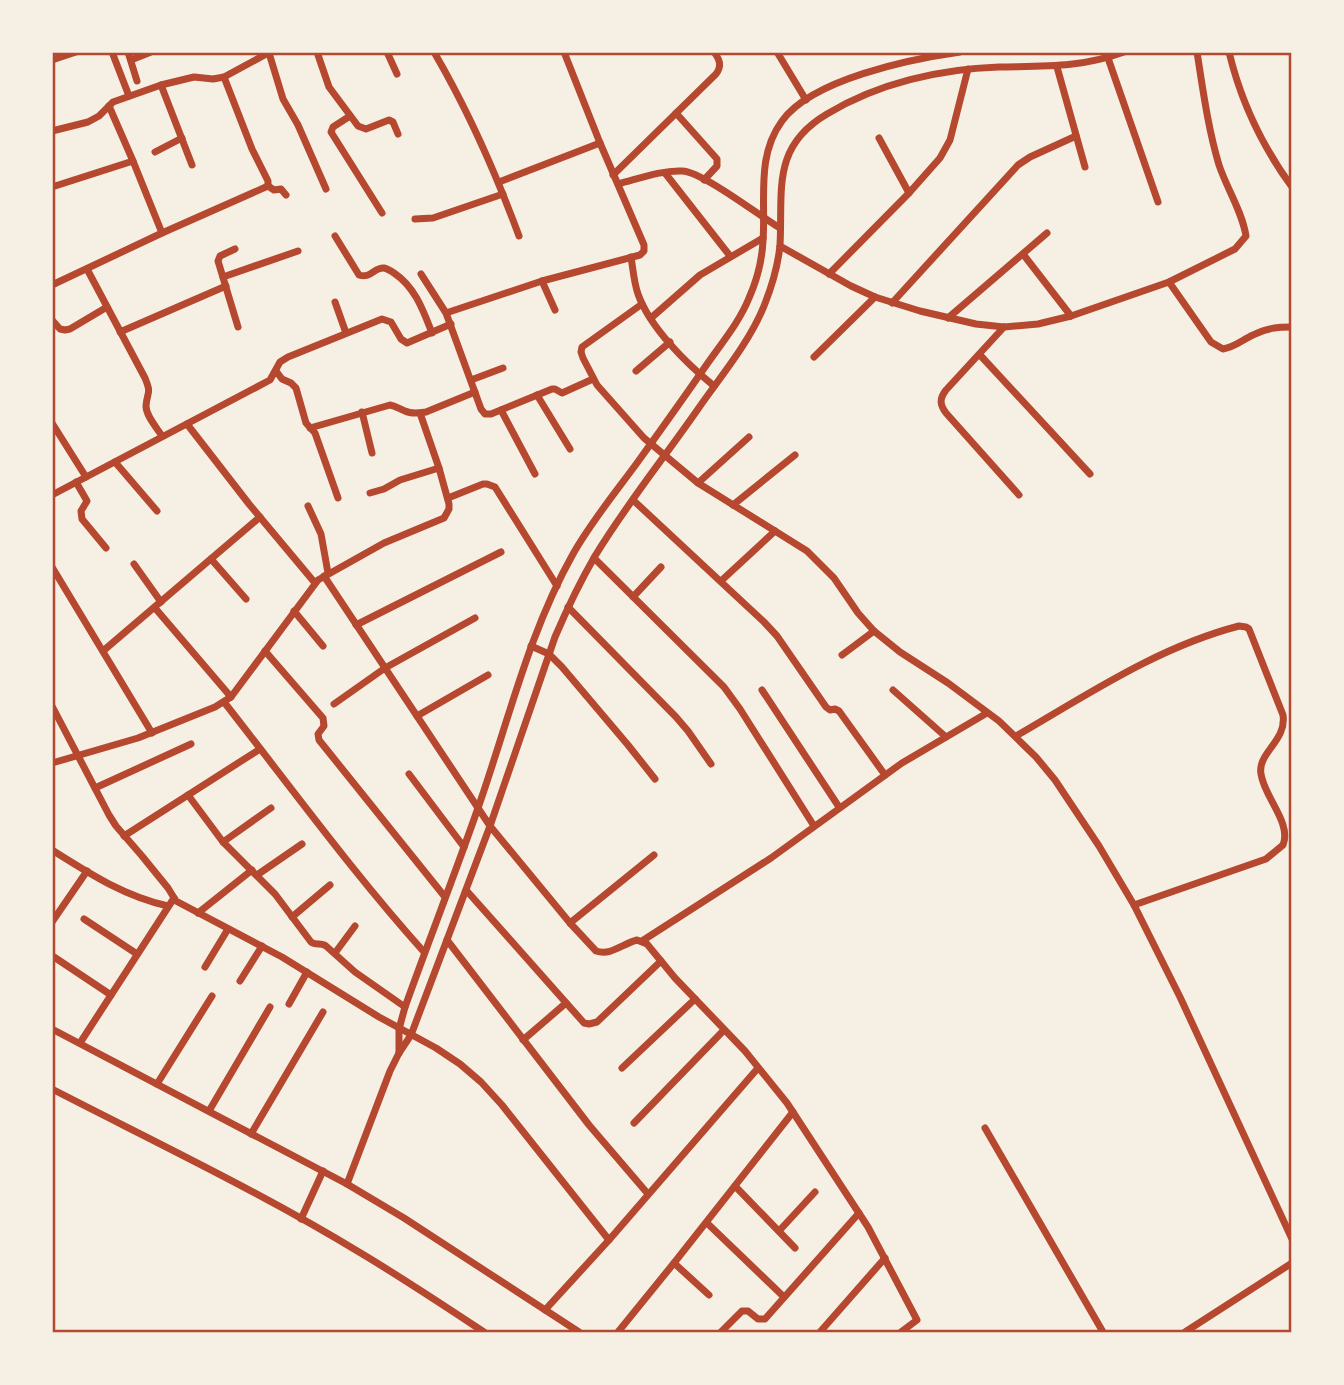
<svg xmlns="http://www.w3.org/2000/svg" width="1344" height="1385" font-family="Manrope,sans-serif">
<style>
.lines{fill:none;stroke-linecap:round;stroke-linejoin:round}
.minor{stroke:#b5482f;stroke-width:7}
.neatline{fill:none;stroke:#b5482f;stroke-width:2.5}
</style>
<rect width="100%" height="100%" fill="#f6efe4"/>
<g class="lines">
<g class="minor">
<polyline points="112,52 129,96"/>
<polyline points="128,52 137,81"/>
<polyline points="317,52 329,87 358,126 366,129 389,120 393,122 398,134"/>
<polyline points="387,52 397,74"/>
<path d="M434,52C469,112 495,171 519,236"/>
<polyline points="777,52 806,100"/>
<path d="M1229,52C1241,102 1262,146 1292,187"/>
<polyline points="269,53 283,99 298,125 326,189"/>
<polyline points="1108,58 1158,202"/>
<polyline points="52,60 76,52"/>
<polyline points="131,60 151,52"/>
<polyline points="1057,67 1085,167"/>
<polyline points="224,77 252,149 268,181 268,186"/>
<polyline points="161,85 192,165"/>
<polyline points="109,106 133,161 162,233"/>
<polyline points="676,113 717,159 717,166 704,180"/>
<polyline points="350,116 333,127 331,132 382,213"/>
<polyline points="52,131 88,122 99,116 113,102 161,85 194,77 213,79 224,77 270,52"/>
<polyline points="879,138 909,193"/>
<polyline points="155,152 182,138"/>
<polyline points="665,173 730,256"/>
<path d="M613,175L716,74C722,66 720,60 714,52"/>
<polyline points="499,182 600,143"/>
<path d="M618,184C638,179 661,170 682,171C703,172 758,215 780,228"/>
<polyline points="268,186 274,190 281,189 286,195"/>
<polyline points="52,187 133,161"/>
<polyline points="415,219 433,218 503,194"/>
<path d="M335,236L359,275C371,279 374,267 384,268C388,269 391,271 394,273C415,287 423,310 432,333"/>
<path d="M780,246L851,286L875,297L920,311L976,324L1004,327L1038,324L1071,316L1169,282L1235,249L1246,236C1242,211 1227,189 1219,165C1208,128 1203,90 1197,52"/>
<polyline points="235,249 220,256 218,261 238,327"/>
<polyline points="1023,254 1071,316"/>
<path d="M631,257C633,269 634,283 638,294C650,328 687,364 714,386"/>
<path d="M87,269L145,378C152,395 147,391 146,406C146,416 157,428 162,436"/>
<polyline points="421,274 446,313 481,409 485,414 491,414 552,389 555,389 562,393 593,379"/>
<polyline points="829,274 909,193 940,158 950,140 968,69"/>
<polyline points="223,277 298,251"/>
<polyline points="542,281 555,310"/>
<path d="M1169,282L1211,342L1223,349C1235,347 1242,340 1253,335C1266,328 1278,327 1292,327"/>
<polyline points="52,285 162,233 268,186"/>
<polyline points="335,302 346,333"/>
<polyline points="892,303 1018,165 1030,157 1076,136"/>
<polyline points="642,304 582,347 581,352 583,358 597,385 644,438 698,483 807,551 834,578 858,613 874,631 900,652 948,683 999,721 1036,757 1055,780 1099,846 1134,905 1180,997 1292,1239"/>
<polyline points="446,313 542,281 640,255 644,251 644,245 600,143 564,52"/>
<polyline points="651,318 700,275 763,238"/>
<polyline points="948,318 1047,233"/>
<polyline points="52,320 60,329 65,330 70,329 107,307"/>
<path d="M1004,327L946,390C939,399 940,405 946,413L1019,495"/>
<polyline points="120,332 226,286"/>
<polyline points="980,355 1090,474"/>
<polyline points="814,357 875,297"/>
<polyline points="276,371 282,379 291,383 296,388 306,423 315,433 338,498"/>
<polyline points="636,371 670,342"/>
<polyline points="471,380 503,368"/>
<polyline points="537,395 570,449"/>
<polyline points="501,410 535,474"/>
<polyline points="362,412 372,453"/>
<polyline points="52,423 86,477"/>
<polyline points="187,424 249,504 315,583"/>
<path d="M310,428L390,405C396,406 399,409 405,411C411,414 420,413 426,412L475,392"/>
<polyline points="115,462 157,511"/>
<polyline points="76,482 87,501 81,511 82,519 106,548"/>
<polyline points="698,483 749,437"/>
<polyline points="370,493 384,489 400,480 439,468"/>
<polyline points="52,495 270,380 280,362 288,357 382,319 391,322 401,339 407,343 451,324"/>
<polyline points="448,498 483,484 487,484 495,487 557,586"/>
<polyline points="633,500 764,622 777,636 826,707 830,710 835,709 839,711 885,775"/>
<polyline points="733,505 795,455"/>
<polyline points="308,506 321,534 328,573"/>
<polyline points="594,558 724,687 740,709 814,826"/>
<polyline points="211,559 246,599"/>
<polyline points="134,564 161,602"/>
<polyline points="52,567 152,733"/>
<path d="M324,576L490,826L570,923L596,951C611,956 622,944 637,940L647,944L675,978L745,1051L787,1103L868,1227L917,1320L901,1332"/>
<polyline points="721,581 775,531"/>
<polyline points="633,597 661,567"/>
<polyline points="568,607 676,717 688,731 711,764"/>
<polyline points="155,608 231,697"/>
<polyline points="294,611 323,646"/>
<polyline points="356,625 501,552"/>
<polyline points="531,646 549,654 562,667 628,745 655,779"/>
<polyline points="103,651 260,517"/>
<polyline points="265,651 323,718 324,726 318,734 319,740 445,897"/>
<polyline points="842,655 874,631"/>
<polyline points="762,690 839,807"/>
<polyline points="893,690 946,737"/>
<path d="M224,702C290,786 353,873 424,952"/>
<polyline points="334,704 385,668 475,618"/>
<polyline points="52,706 109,815 116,826 142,856 168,888 176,901 282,957 379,1017 436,1048 460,1064 481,1082 502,1105 609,1240"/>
<polyline points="417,716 488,675"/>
<path d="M1016,736C1087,695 1158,647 1239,626L1246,627L1249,629L1283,715C1287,741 1257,753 1261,774C1264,797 1292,823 1283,845L1266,859L1134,905"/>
<polyline points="52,763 138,738 215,707 231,697 318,580 384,543 444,518 449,509 449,504 439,468 420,413"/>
<polyline points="409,774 464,847"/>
<polyline points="95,788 191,744"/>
<path d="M188,795L223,842L275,894L311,942C316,946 321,942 326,946L355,972L405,1007"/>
<polyline points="124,836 260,749"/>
<polyline points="223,842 271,808"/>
<path d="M52,850C90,874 124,896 168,906"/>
<polyline points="257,875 302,844"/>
<polyline points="466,890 584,1023 589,1024 597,1022 661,961"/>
<polyline points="198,913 252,870"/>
<polyline points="292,917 330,885"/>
<polyline points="84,919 137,954"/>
<polyline points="52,922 87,871"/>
<polyline points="570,923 654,855"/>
<polyline points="447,940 589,1125 648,1194"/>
<polyline points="642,941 771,858 902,763 987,713"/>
<polyline points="335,953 355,926"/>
<polyline points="54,957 111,995"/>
<polyline points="205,967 228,929"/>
<polyline points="240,981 262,946"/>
<polyline points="289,1004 307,972"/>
<polyline points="52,1029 347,1184 404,1218 579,1332"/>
<polyline points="523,1040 566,1003"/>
<polyline points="80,1043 174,898"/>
<path d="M399,1053V1029L405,1007C429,940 455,874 478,808C508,723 528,634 573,554C591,522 615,493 637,463C660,431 683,399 705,367C720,345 739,323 749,298C757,280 762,260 763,241C766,200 756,156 782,121C812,79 911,59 960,52"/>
<polyline points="622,1068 695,999"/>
<polyline points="157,1084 212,996"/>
<path d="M52,1089C155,1142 260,1192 359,1252C401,1277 443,1305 484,1332"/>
<polyline points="209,1111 270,1007"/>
<polyline points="634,1123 724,1030"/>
<polyline points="985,1128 1103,1332"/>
<polyline points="251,1134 323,1012"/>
<path d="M347,1184L390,1071L399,1053L411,1035L490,826L555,637C567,609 580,582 595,556C626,505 664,458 698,409C721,376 749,343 764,306C772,286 778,266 780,245C783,190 771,147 827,114C878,83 940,69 999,67C1045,66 1080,68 1124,52"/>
<polyline points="735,1186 795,1248"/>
<polyline points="301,1219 323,1171"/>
<polyline points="707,1223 784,1297"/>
<polyline points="779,1231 815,1192"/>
<polyline points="674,1263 709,1295"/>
<polyline points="545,1310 609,1240 758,1068"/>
<polyline points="618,1332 674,1263 793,1112"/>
<polyline points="721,1332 742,1311 748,1311 758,1319 765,1319 859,1213"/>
<polyline points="820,1332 885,1258"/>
<polyline points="1185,1332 1292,1263"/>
</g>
</g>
<rect width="1344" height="1385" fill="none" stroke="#f6efe4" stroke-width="108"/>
<rect x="54" y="54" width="1236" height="1277" class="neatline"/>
</svg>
